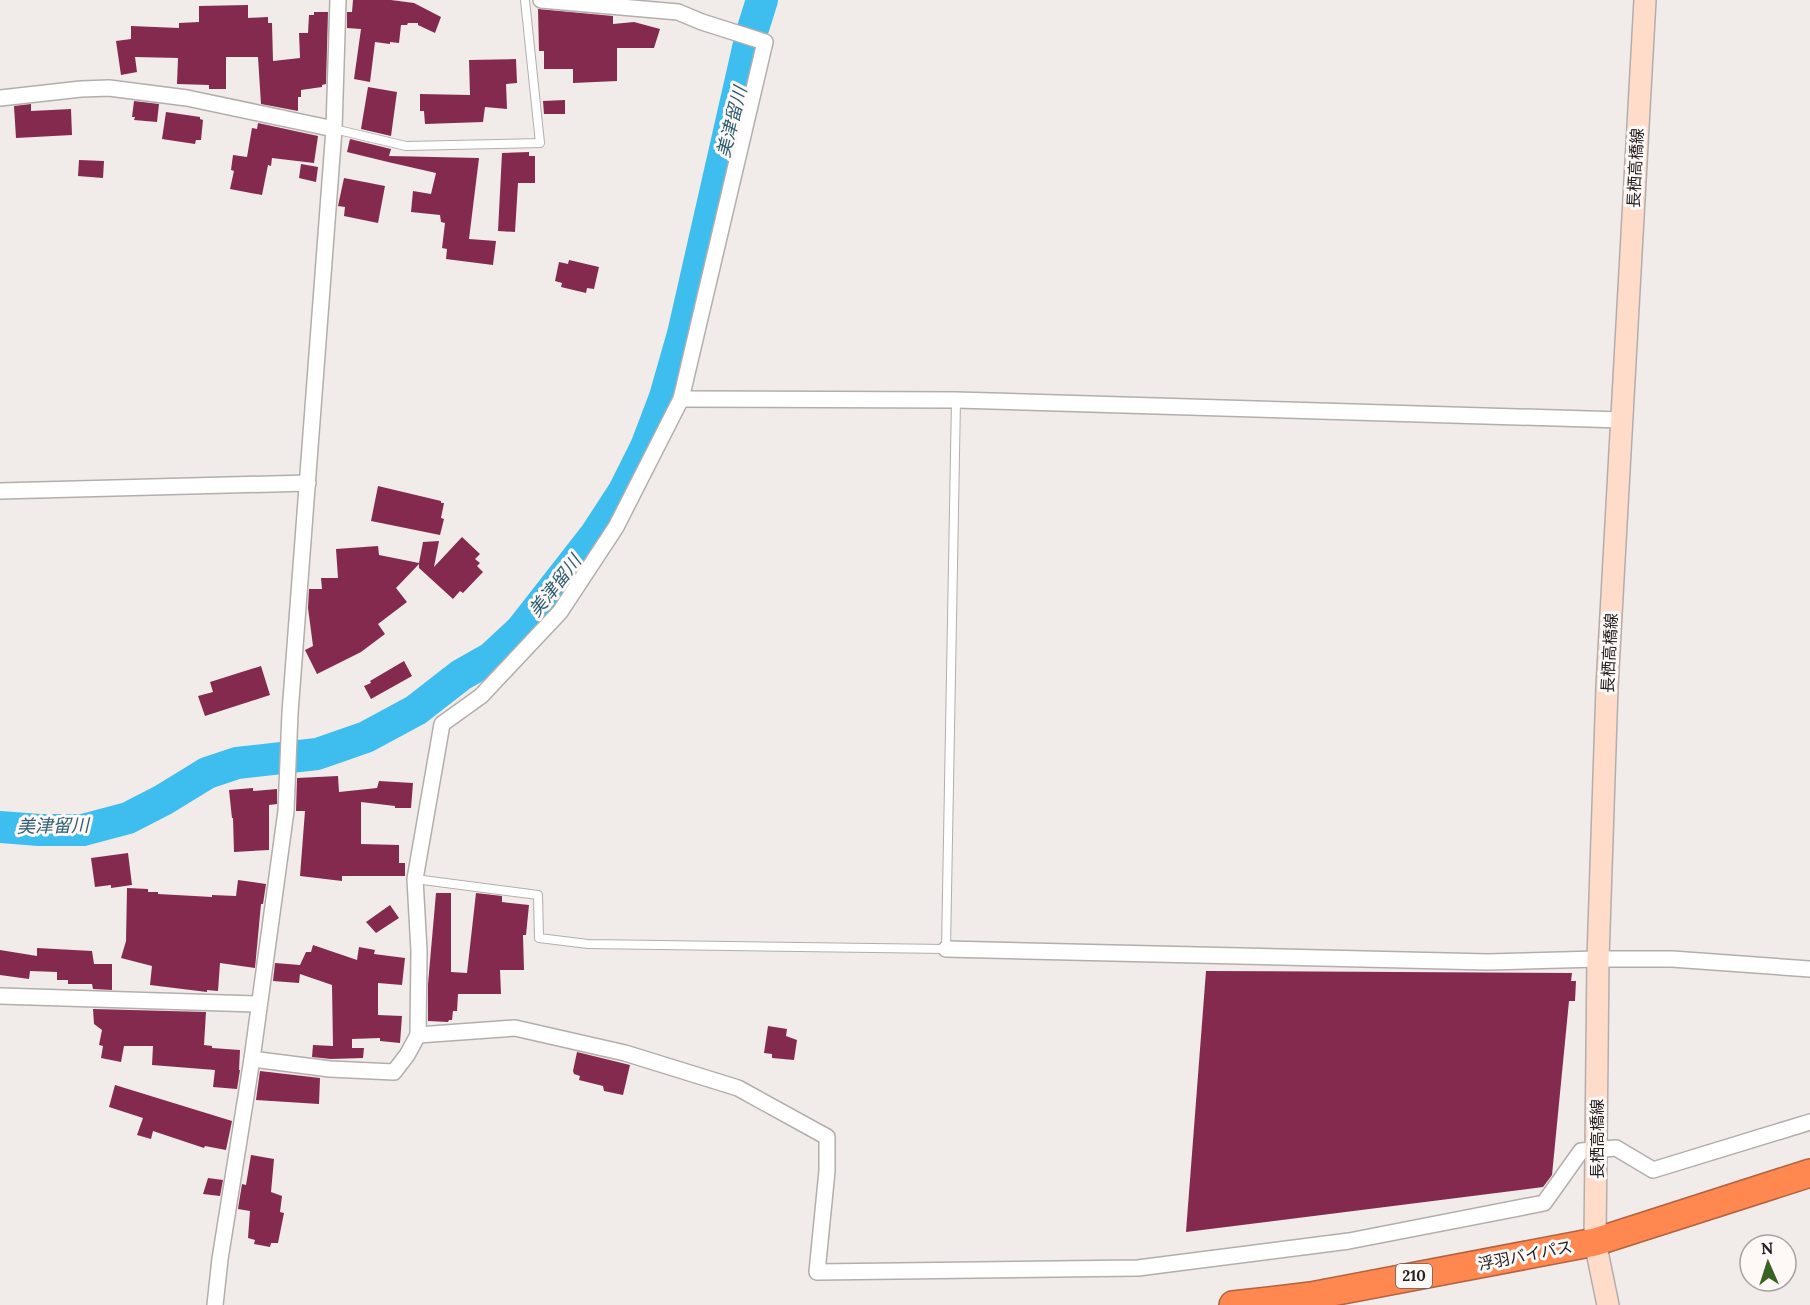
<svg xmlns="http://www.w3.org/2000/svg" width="1810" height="1305" font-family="Lora,'Noto Sans JP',serif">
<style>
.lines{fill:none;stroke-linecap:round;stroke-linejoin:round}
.river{stroke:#3ebeef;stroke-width:32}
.building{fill:#852a4f}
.lane-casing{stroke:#b3aeac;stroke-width:10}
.street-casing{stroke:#b3aeac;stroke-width:18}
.secondary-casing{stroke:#b3aeac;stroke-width:24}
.highway-casing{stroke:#b26340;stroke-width:30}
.lane{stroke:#fff;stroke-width:8}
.street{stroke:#fff;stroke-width:15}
.secondary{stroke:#ffdbca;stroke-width:21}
.highway{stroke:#ff8750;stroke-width:27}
.labels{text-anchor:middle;stroke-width:6;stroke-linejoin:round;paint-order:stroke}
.shield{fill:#fef8f6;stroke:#656261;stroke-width:1.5}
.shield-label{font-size:15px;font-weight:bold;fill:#242121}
.street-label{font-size:16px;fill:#242121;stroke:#fef8f6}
.water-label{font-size:18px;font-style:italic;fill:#2a5c71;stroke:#fef8f6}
</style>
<rect width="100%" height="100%" fill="#f1ebe9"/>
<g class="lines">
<polyline class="river" points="0,827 39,830 83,830 128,818 163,800 207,773 237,763 317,754 366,737 416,710 461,675 491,658 521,630 596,534 624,491 646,447 665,397 683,334 751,35 762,0"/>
</g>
<g class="building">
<polygon points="353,0 391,0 414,3 441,17 435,33 418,25 418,23 408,23 407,25 401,25 399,43 390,42 390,44 375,42 370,82 354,79 361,29 347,28 347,12 352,12"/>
<polygon points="248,5 248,18 268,17 268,23 272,23 273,61 300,58 299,33 308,33 309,15 314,15 314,12 328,12 326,84 322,85 322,87 301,90 301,97 298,97 298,111 261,104 258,57 226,57 226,89 209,89 209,85 177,84 178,58 135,57 137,72 121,75 116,41 131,39 131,26 179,28 179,23 199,22 199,6"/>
<polygon points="538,9 613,16 613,24 634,22 660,29 654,48 617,48 617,81 573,83 573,69 544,69 544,51 539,51"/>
<polygon points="516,59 517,83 506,84 507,109 485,107 483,122 425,124 424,111 420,111 420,94 470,95 469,60"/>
<polygon points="368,87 397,92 391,136 361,129"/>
<polygon points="565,100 565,114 544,114 543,101"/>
<polygon points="134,101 159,104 157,122 134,120 135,117 132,117"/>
<polygon points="31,104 31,111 71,109 72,135 16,138 14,106"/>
<polygon points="166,112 200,117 200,119 203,120 201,140 196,140 195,144 162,139"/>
<polygon points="258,123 318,136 314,163 272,158 271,166 268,165 262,195 230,189 234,171 231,170 233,155 247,157 252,128 257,129"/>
<polygon points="350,139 391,149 389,156 479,158 469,239 496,241 493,265 446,259 447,249 442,248 445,223 441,222 440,215 411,212 413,191 431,194 436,173 388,162 388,160 388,162 347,152"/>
<polygon points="529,152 529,156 535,156 535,183 518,183 515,232 498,231 502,153"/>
<polygon points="79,160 104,161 103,178 78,176"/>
<polygon points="301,164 318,167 316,182 299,178"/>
<polygon points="344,178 385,186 378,223 344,216 345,207 338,206"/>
<polygon points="569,260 599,267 594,289 587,288 586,293 561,287 562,283 555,281 559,262 568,264"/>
<polygon points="378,486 441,501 441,503 444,503 441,518 444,519 440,535 371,521"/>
<polygon points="462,537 480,554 475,559 480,563 477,566 483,572 463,593 460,591 453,599 419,568 419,564 396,588 407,602 378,624 385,634 361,652 317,674 305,650 313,646 308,608 309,589 322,589 321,578 338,578 336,549 378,546 379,555 419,563 423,542 439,541 434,567"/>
<polygon points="404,661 412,676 371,699 364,686 371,683 370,681"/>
<polygon points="261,666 270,695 205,716 198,696 213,692 210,682"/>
<polygon points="338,776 339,792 377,788 379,781 413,783 411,808 395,808 395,806 361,802 361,844 399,845 399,863 405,863 405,876 342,876 342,881 300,876 305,811 296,811 297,778"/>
<polygon points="253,788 253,791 277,789 277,804 269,805 269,850 234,852 233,818 232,818 229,790"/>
<polygon points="128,853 132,885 111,888 111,885 95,887 91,858"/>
<polygon points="238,880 266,884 263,904 261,904 255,968 220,963 218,991 207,990 207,992 150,985 152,966 121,958 126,941 127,888 148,889 148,892 158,892 158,894 212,897 212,895 236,896"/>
<polygon points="436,893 451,893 451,972 467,973 476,893 502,896 502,902 529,905 526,935 523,935 524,970 500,970 501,994 458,994 457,1011 453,1011 452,1020 449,1020 448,1022 428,1021 428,984"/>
<polygon points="390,905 399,918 376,933 366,922"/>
<polygon points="313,945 357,960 359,947 375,950 374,954 405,958 402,985 378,983 378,1015 402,1016 400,1043 380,1041 380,1038 352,1039 352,1048 364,1048 363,1058 331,1059 312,1057 313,1045 333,1046 332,985 300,974 299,983 273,981 275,963 300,965 306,952 311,952"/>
<polygon points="37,948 92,951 94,964 112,964 112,990 93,989 92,984 68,984 68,980 57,980 57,972 30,971 29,979 0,975 0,950 37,956"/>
<polygon points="1206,971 1572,973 1571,981 1576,981 1575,1001 1569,1001 1552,1175 1543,1187 1186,1232"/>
<polygon points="93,1009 206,1012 204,1045 212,1046 212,1048 240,1050 239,1070 240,1070 237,1089 213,1087 215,1070 152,1065 153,1046 124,1046 121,1062 101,1058 103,1046 99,1045 102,1030 94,1024"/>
<polygon points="768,1026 787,1029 786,1036 797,1040 794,1060 772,1058 772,1054 764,1053"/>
<polygon points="577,1052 630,1065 623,1095 604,1091 603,1086 579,1080 580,1076 574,1074 573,1071"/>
<polygon points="260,1071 320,1078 319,1104 256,1100"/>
<polygon points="115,1085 232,1121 226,1150 205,1146 204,1148 153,1131 151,1139 137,1135 143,1118 109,1107"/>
<polygon points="251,1155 274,1159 271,1192 282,1196 280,1212 284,1213 278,1243 271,1243 270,1247 254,1244 255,1240 248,1238 250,1211 238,1209 242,1184 246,1185"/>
<polygon points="208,1178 223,1180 220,1196 203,1194"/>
</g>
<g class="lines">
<g class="lane-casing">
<g id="lane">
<polyline points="334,129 406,146 540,143 525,0"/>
<polyline points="415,879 538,895 539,938 588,944 946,949 956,400"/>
</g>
</g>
<g class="street-casing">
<g id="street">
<polyline points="0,98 81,89 109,88 187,98 334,129"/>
<polyline points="681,399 956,400 1621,420"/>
<polyline points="0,491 308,483"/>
<polyline points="946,949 1488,962 1598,959 1672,959 1810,969"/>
<polyline points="0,996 258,1004"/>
<polyline points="418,1035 515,1028 625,1053 738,1088 827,1137 827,1171 817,1272 1138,1268 1349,1241 1544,1203 1581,1151 1616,1148 1653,1170 1810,1122"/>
<polyline points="252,1059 330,1069 394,1072 407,1055 418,1035 419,951 415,879 442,724 481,696 560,612 616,527 681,399 765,42 702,22 678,12 541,0"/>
<polyline points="215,1305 220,1259 252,1059 286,811 290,713 334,129 338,0"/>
</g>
</g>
<g class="secondary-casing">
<polyline id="secondary" points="1608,1305 1595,1242 1598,959 1607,687 1645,0"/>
</g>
<g class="highway-casing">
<polyline id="highway" points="1233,1305 1311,1296 1595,1242 1810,1173"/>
</g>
<use href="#lane" class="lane"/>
<use href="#street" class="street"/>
<use href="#secondary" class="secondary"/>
<use href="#highway" class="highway"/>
</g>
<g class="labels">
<rect class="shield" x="1396" y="1264" width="36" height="24" rx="4.5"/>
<g class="shield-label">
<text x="1414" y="1281">210</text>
</g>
<g class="street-label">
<text transform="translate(1635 168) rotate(-87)" y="6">長栖高橋線</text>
<text transform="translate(1609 653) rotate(-87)" y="6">長栖高橋線</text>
<text transform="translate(1597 1139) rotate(-90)" y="6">長栖高橋線</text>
<text transform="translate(1525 1255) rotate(-11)" y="6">浮羽バイパス</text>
</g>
<g class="water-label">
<text transform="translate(732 122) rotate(-76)" y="6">美津留川</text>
<text transform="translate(555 586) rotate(-52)" y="6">美津留川</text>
<text transform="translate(53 826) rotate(-1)" y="6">美津留川</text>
</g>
</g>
<g transform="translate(1768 1263) rotate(357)"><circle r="28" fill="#fef8f6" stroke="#a7a2a1" stroke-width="1.5"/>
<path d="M0-4.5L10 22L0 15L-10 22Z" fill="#386423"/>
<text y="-9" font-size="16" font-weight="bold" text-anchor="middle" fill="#242121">N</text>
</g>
</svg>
